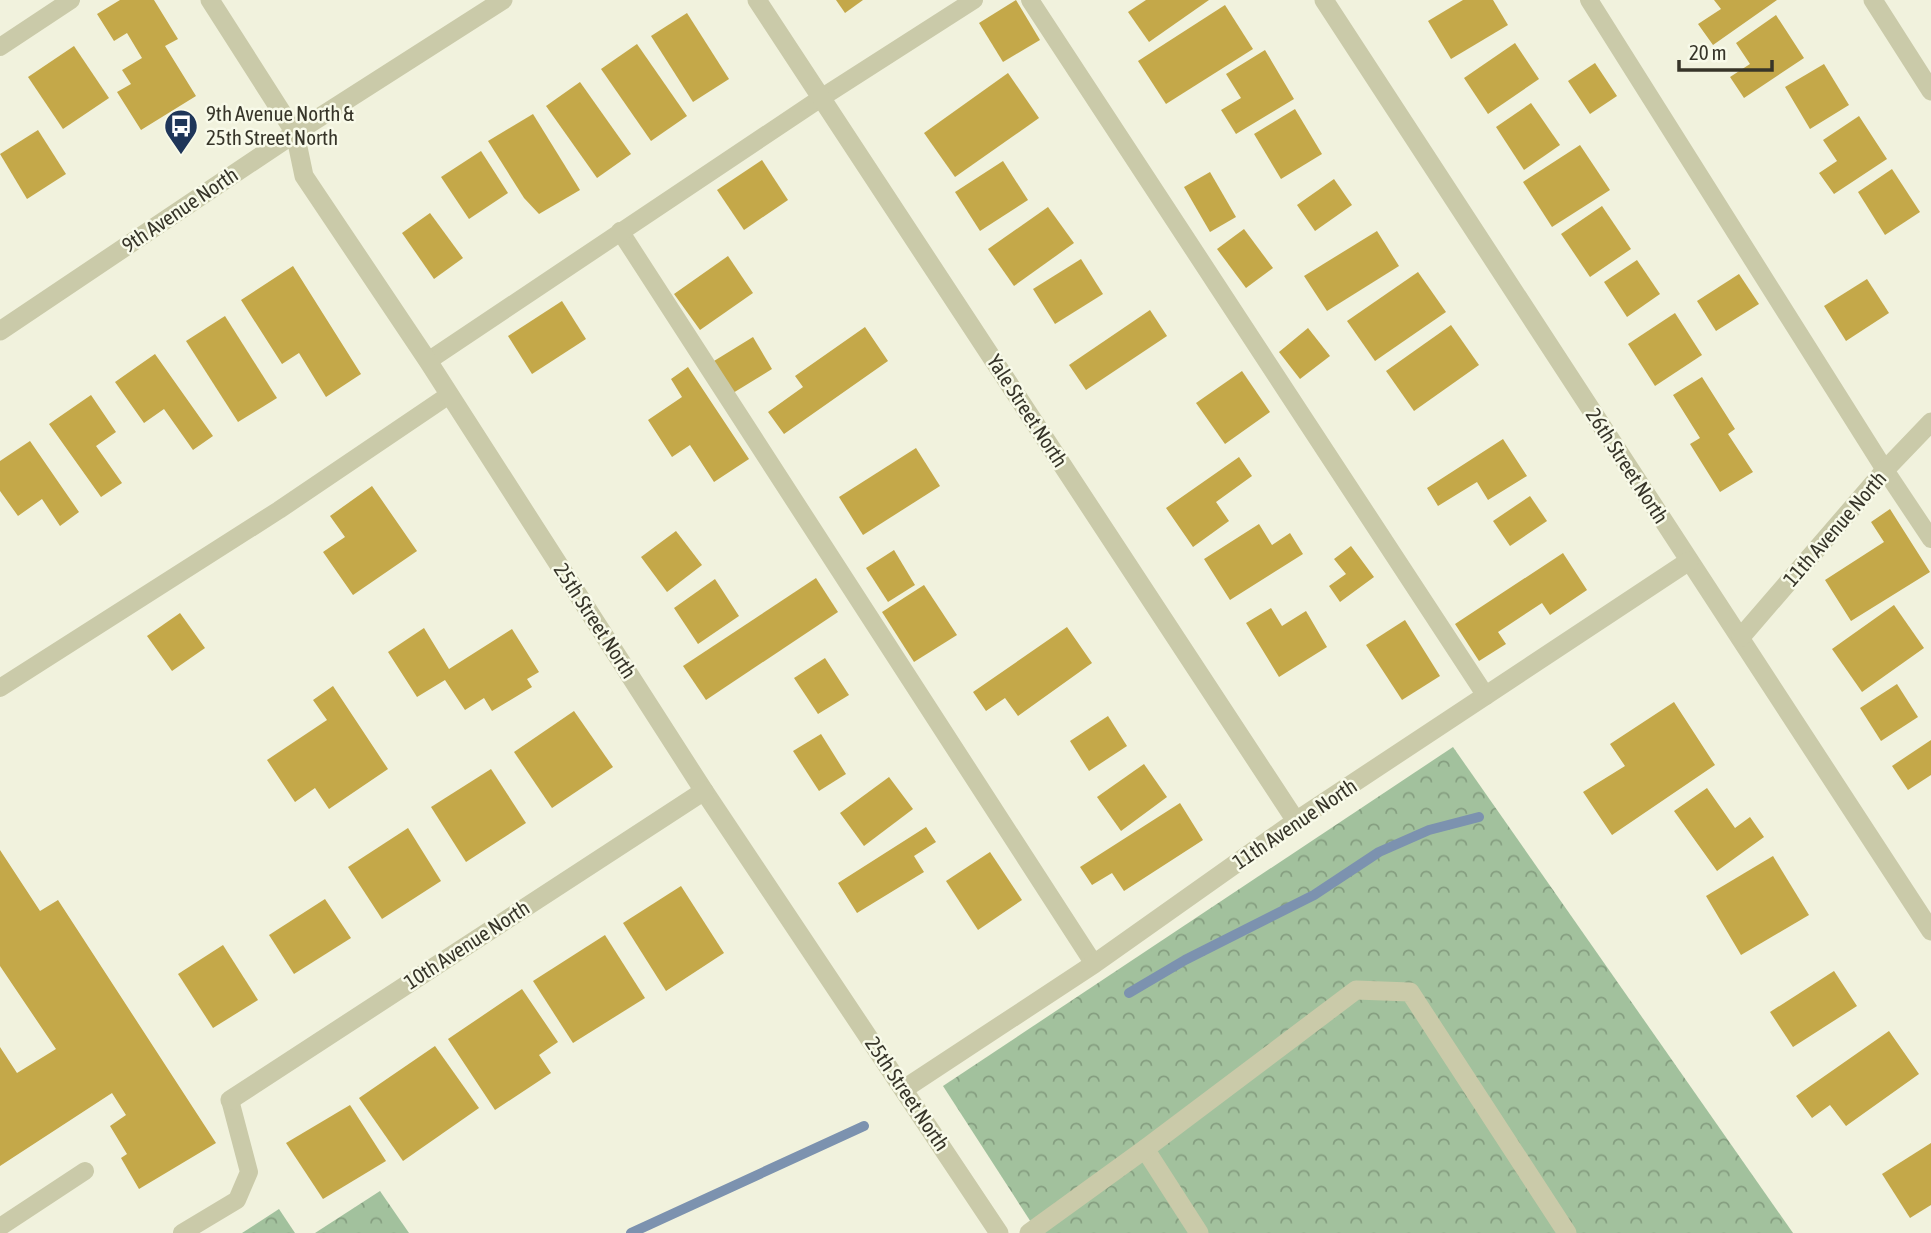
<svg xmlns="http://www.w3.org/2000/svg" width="1931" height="1233" font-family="'Asap Condensed',sans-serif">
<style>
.park{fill:url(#park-crowns)}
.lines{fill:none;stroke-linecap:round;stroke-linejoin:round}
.stream{stroke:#7c92af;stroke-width:10}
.building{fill:#c4a849}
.service{stroke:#cacaa9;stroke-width:18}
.minor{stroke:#cacaa9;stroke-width:19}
.tertiary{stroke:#cacaa9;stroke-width:19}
.labels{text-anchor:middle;stroke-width:5;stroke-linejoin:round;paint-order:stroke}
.poi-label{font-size:21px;fill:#373529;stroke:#f8fae9;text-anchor:start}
.street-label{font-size:21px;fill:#373529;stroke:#f8fae9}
</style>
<defs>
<pattern id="park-crowns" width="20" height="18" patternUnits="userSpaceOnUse" patternTransform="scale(1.75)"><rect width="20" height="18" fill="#a2c19d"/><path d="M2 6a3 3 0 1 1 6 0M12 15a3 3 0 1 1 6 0" fill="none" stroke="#859e80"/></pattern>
</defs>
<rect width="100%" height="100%" fill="#f1f2dd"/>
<g class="park">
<polygon points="1453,747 1793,1233 1038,1233 943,1086"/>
<polygon points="380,1191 409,1233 315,1233"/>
<polygon points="279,1209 295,1233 242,1233"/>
</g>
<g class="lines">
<g class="stream">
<polyline points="1129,993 1185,960 1314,895 1379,852 1429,830 1479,817"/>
<polyline points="631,1233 864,1126"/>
</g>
</g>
<g class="building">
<polygon points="120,0 154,0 178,39 165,46 196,96 141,130 117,92 131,84 122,70 142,58 127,33 114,41 97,14"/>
<polygon points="836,0 863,0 845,13"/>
<polygon points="1016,0 1040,40 1003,62 979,23"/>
<polygon points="1146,0 1209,0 1149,42 1128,12"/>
<polygon points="1463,0 1493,0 1508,25 1451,59 1428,21"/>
<polygon points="1714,0 1777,0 1713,45 1698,24 1721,9"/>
<polygon points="1225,5 1253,49 1166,104 1138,61"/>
<polygon points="687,13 729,79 693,102 651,36"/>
<polygon points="1776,15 1804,58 1744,98 1730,77 1750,64 1736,43"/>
<polygon points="1515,43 1539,79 1488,114 1464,78"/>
<polygon points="637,44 687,116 651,141 601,69"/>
<polygon points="74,46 109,98 63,129 28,77"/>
<polygon points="1265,50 1294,99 1236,134 1221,110 1241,98 1226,74"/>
<polygon points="1595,63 1617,96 1590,114 1568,81"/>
<polygon points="1824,64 1849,105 1810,129 1785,87"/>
<polygon points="1008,73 1039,118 955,177 924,133"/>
<polygon points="580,82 631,154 597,178 546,106"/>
<polygon points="1531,103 1560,145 1524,170 1496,127"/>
<polygon points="1295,109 1322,154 1281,179 1254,134"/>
<polygon points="533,114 580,190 539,214 524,198 488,141"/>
<polygon points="1859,116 1887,159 1834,194 1819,173 1837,161 1823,140"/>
<polygon points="38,130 66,174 27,199 0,154"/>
<polygon points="1580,145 1610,190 1552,227 1523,182"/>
<polygon points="481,151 508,193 469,219 441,177"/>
<polygon points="762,160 788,200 744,230 717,190"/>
<polygon points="1003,161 1028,200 980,231 955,192"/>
<polygon points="1892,169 1920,212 1885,235 1858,192"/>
<polygon points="1210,172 1236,217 1210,232 1184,187"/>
<polygon points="1334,179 1352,205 1315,231 1297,205"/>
<polygon points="1602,206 1631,249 1590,277 1561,234"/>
<polygon points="1048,207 1074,243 1014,286 988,249"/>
<polygon points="430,213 463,258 434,279 402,233"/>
<polygon points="1244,229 1273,268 1246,288 1217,249"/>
<polygon points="1377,231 1399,266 1327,311 1304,276"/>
<polygon points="728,256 753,293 700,330 674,294"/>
<polygon points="1081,259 1103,294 1055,324 1033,289"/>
<polygon points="1637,260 1660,294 1627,317 1604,282"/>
<polygon points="293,266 361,374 326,397 299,353 282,364 241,300"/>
<polygon points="1418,272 1446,312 1375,361 1347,321"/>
<polygon points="1739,274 1759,304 1716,331 1697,301"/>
<polygon points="1867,279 1889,313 1846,341 1824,306"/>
<polygon points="562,301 586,339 532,374 508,336"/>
<polygon points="1150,310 1167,336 1086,390 1069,365"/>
<polygon points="1675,313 1702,355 1655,386 1628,344"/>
<polygon points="225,316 277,398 238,422 186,341"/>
<polygon points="1451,325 1479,365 1414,411 1386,371"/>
<polygon points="865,327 888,361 784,434 768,412 803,387 795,376"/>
<polygon points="1308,328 1330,356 1300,379 1279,352"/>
<polygon points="753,337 772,369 733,393 714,361"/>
<polygon points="155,354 213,436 193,450 164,409 144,423 115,382"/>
<polygon points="688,367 749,459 714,482 690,445 672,457 648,420 682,397 671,379"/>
<polygon points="1242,371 1270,412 1225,444 1196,403"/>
<polygon points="1702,377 1735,429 1728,434 1753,472 1720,492 1690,444 1700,438 1673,395"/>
<polygon points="91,395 116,432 96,446 122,483 101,497 49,424"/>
<polygon points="1503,439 1527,476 1488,500 1477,482 1438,506 1427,488"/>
<polygon points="30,441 79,512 60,526 42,499 18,516 0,491 0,461"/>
<polygon points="916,448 940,486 863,535 839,497"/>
<polygon points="1239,457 1252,476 1216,502 1229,521 1193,547 1166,508"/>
<polygon points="372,486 417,551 353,595 323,552 345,537 330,516"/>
<polygon points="1530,496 1547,521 1510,546 1493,521"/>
<polygon points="1890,509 1930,572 1851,621 1825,580 1884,542 1871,522"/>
<polygon points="1259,524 1272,545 1290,533 1303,554 1230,600 1204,559"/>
<polygon points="676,531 702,565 667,592 641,557"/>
<polygon points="1351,546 1374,577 1340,602 1329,586 1346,574 1334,559"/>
<polygon points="894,550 915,585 888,602 866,568"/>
<polygon points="1563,553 1587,590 1550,615 1542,603 1498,632 1506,644 1479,661 1455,624"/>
<polygon points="816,578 838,612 706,700 683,666"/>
<polygon points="715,579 739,616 698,644 674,608"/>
<polygon points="924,585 957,635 914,662 882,612"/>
<polygon points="1894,605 1924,648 1862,692 1832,649"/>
<polygon points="1271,608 1282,626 1306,611 1327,647 1279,677 1246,623"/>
<polygon points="180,613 205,648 172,671 147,636"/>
<polygon points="1405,620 1440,676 1402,700 1366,645"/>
<polygon points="1067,627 1092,663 1018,716 1005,698 986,711 973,692"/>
<polygon points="424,628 449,669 512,629 539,672 527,679 532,687 492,711 484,698 465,710 445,680 417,697 388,652"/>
<polygon points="825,658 849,695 818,714 794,678"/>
<polygon points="1897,684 1918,717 1881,741 1860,708"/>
<polygon points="333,686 388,769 329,809 315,788 295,802 267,760 327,720 313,700"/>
<polygon points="1674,702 1715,765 1612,835 1583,792 1625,766 1610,744"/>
<polygon points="574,711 613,767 552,808 514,752"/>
<polygon points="1108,716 1127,746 1089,771 1070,741"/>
<polygon points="821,734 846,774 819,791 793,751"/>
<polygon points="1931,740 1931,775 1908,790 1892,766"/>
<polygon points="1144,764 1167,797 1121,831 1097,797"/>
<polygon points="491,769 526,823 466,862 431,807"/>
<polygon points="889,777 913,809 864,846 840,813"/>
<polygon points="1707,788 1735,828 1750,817 1764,837 1717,871 1674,811"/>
<polygon points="1180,803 1203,840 1124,891 1112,873 1092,885 1080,867"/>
<polygon points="926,827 936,842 914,856 924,872 857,913 838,883"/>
<polygon points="408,828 441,881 382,919 348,867"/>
<polygon points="0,850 40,911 58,900 216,1143 139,1189 121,1158 127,1154 110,1126 126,1115 112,1093 0,1166 0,1047 17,1073 56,1049 0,966"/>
<polygon points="990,852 1022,900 978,930 946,881"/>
<polygon points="1773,856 1809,915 1741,955 1706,896"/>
<polygon points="681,886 724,953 666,991 623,923"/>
<polygon points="325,899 351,938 294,974 269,935"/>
<polygon points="605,935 645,998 573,1043 533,981"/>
<polygon points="223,945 258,1000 213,1028 178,974"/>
<polygon points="1834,971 1857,1006 1793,1047 1770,1012"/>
<polygon points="522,989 558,1042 539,1055 551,1073 495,1110 448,1039"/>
<polygon points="1889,1031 1919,1074 1846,1126 1830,1105 1812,1118 1796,1096"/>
<polygon points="435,1046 479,1108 403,1161 359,1098"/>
<polygon points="350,1105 386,1161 323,1199 286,1143"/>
<polygon points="1931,1143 1931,1205 1910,1218 1882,1174"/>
</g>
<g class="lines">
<g class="service">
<polyline points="1030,0 1486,696"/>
<polyline points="1589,0 1885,470 1931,539"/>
<polyline points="0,47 71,0"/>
<polyline points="620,231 1094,964"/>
<polyline points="428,361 821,98 974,0"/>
<polyline points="0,688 279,510 449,395"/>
<polyline points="0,1227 85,1171"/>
<polyline points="182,1233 237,1200 249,1172 230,1100"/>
</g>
<g class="minor">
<polyline points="210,0 295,133 304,176 428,361 704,791 999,1233"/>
<polyline points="757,0 1296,821"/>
<polyline points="1324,0 1931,931"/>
<polyline points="1873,0 1931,91"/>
<polyline points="1741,637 1885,470 1931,422"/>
<polyline points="904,1089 1094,964 1296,821 1689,561"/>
<polyline points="230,1100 704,791"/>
<polyline points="1145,1149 1199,1233"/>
<polyline points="1029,1233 1145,1149 1356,990 1410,992 1567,1233"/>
</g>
<polyline class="tertiary" points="0,331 295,133 503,0"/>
</g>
<defs>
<g id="bus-pin" transform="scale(1.75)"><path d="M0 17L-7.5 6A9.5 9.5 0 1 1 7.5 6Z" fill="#1f3659" stroke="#f8fae9"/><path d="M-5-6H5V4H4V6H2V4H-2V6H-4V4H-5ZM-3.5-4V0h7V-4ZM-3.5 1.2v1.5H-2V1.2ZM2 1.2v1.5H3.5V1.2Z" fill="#fff"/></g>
</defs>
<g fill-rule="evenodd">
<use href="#bus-pin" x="181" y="126"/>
</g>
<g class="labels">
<g class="poi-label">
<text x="206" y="121">9th Avenue North &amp;<tspan x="206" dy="24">25th Street North</tspan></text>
</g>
<g class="street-label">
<text transform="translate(180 210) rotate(-34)" y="7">9th Avenue North</text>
<text transform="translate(1027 411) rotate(57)" y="7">Yale Street North</text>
<text transform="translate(1627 466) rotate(57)" y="7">26th Street North</text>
<text transform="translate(1835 529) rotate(-49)" y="7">11th Avenue North</text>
<text transform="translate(595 621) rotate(57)" y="7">25th Street North</text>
<text transform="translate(1295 824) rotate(-34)" y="7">11th Avenue North</text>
<text transform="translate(467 945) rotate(-33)" y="7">10th Avenue North</text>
<text transform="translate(907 1094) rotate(56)" y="7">25th Street North</text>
</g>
</g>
<path d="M1679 60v10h93v-10" fill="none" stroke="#373529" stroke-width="3.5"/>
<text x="1689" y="60" font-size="21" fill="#373529" stroke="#f8fae9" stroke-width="5" paint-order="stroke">20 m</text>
</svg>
